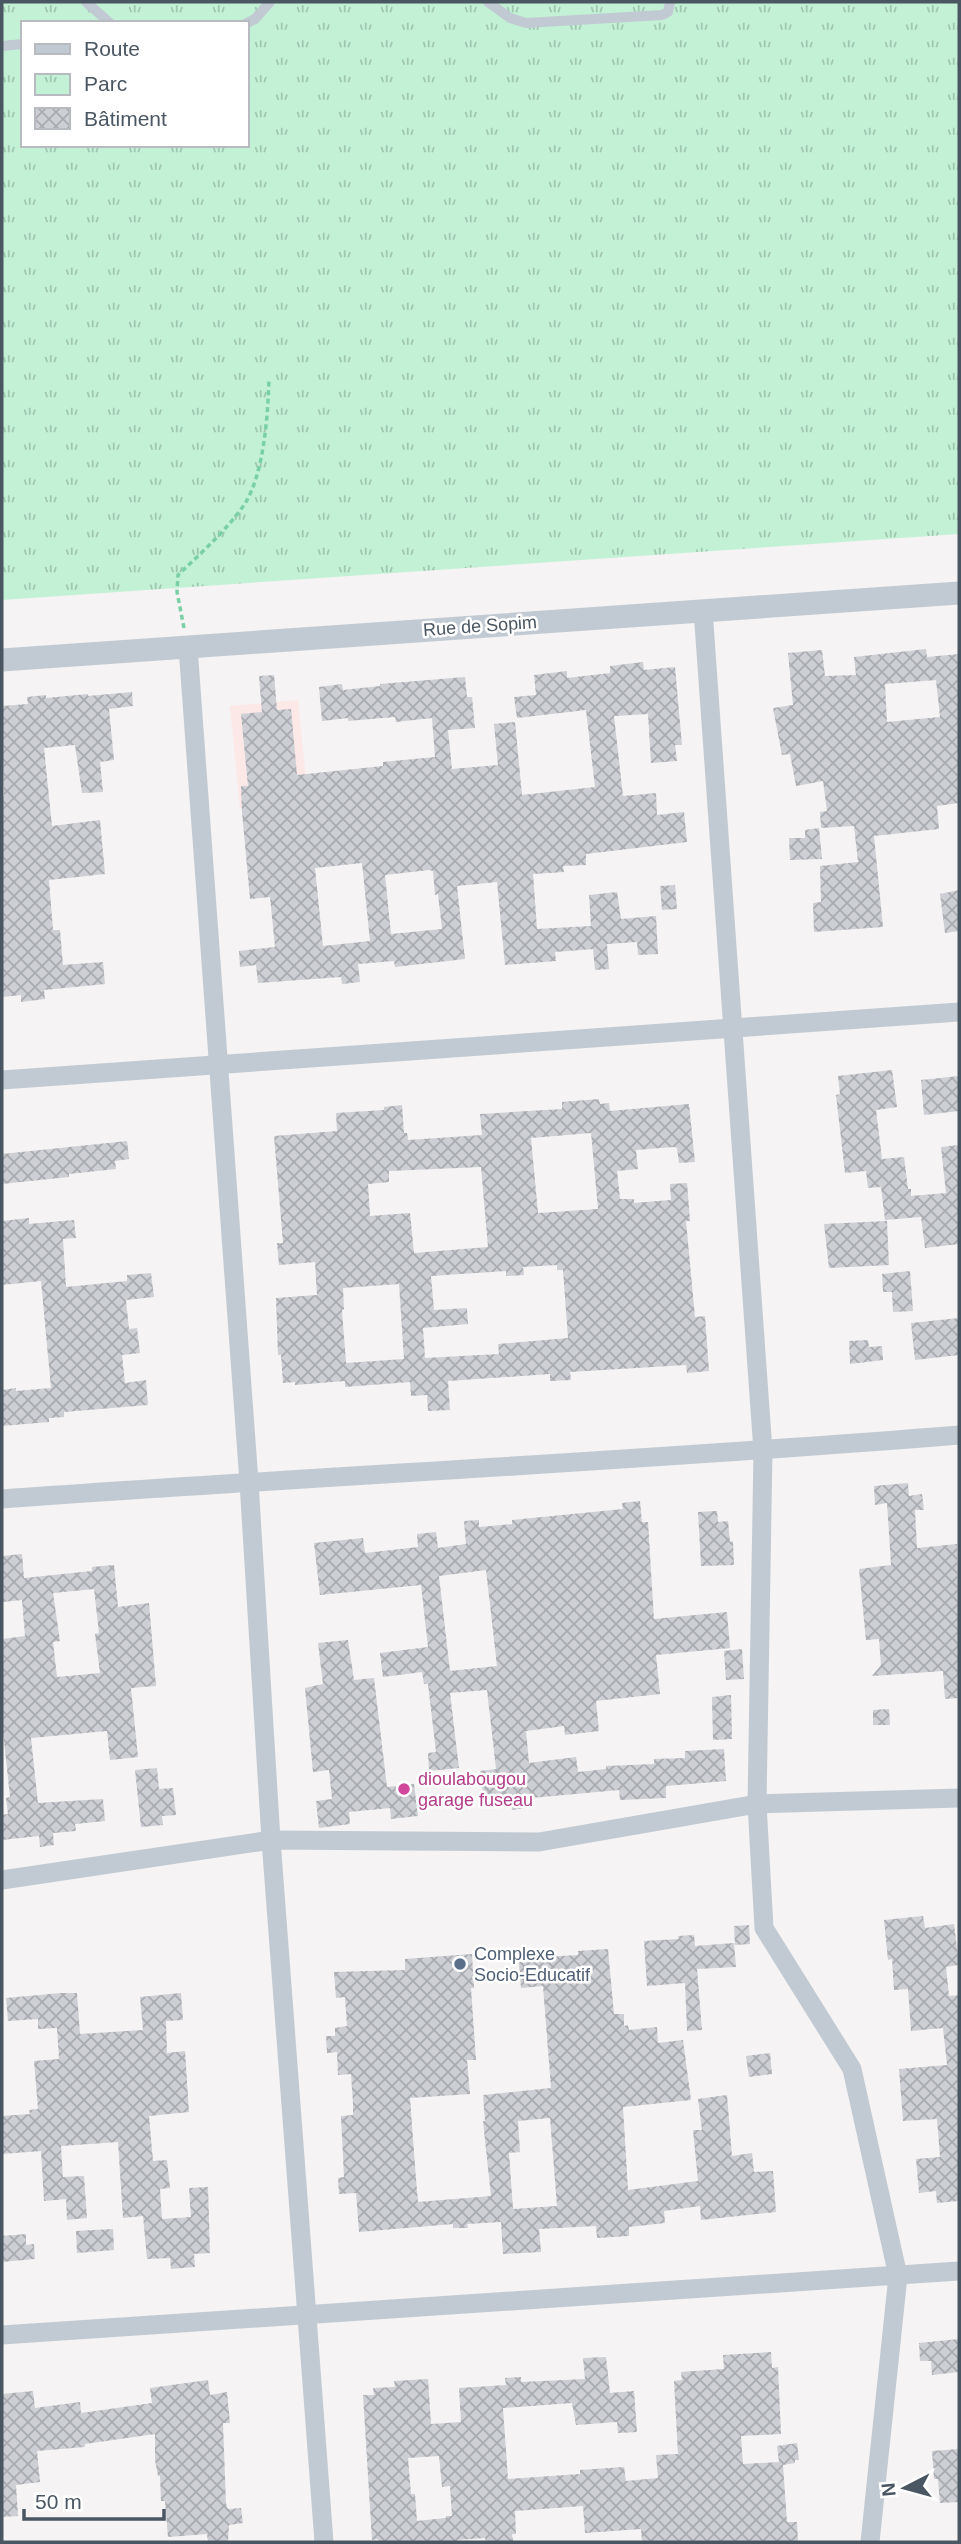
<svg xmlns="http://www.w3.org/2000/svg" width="961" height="2544" font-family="Arial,sans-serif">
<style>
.medical{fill:#fce8e6}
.park{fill:url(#park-tufts);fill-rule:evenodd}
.building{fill:url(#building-cross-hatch);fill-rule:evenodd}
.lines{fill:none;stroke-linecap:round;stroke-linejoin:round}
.path{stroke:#7ad0a6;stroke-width:3.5;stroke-dasharray:5 3.5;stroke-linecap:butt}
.service{stroke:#c1cad2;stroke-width:10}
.minor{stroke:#c1cad2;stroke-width:19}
.tertiary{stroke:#c1cad2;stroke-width:23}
.hotel-dot{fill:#d1479c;stroke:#fff;stroke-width:2.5}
.service-dot{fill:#5c6f8a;stroke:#fff;stroke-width:2.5}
.labels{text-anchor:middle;stroke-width:5;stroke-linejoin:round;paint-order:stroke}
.street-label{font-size:18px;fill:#4a5661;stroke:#fff}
.hotel-label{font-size:18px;fill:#b23c85;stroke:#fff;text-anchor:start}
.service-label{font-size:18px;fill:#4e5e75;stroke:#fff;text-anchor:start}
</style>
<defs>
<pattern id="park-tufts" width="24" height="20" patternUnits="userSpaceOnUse" patternTransform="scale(1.75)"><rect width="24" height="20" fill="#c3f1d5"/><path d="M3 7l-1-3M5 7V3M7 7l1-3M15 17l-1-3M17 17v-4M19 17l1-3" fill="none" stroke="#a0c6b0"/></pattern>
<pattern id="building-cross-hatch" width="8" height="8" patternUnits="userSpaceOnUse" patternTransform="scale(1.75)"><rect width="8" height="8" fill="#cdcfd5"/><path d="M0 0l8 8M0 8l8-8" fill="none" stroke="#a8abb0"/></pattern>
</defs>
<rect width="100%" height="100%" fill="#f5f3f3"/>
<polygon class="medical" points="298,700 308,801 240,808 230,706"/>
<path class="park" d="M2,2H959V534L2,600ZM23,23H247V145H23Z"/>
<g class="building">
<path d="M926,649L927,657L959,654V803L937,806L939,829L874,836L883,927L814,932L813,903L821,902L820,866L858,862L854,826L821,828L820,812L827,811L823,781L796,786L790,754L782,755L773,708L793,705L788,653L822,650L825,676L856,675L854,657ZM936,680L940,717L887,722L885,684Z"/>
<path d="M643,662L644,670L675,667L682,745H675L677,761L651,763L648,714L614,716L623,796L656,793L657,815L684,812L687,842L586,854V865L563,866L564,872L533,874L537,929L591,926L589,895L617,892L621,919L656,916L658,954L638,955L637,942L607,944L609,969L595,970L593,949L555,952L556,961L505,965L497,882L457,886L465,959L395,967L394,961L358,964L360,982L342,984L341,977L258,983L256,965L240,967L239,951L275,947L270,897L250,899L242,812L241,786H248L241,714L262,712L259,676L274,675L277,710L291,709L297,775L383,766V762L435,757L432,718L396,722L395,717L348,721V718L322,721L319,687L342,684L343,690L380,686V684L465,677L467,697H472L475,728L448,730L452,769L498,765L494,724L515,722L522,795L595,787L586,710L517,718L514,697L536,695L534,675L567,671V678L610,673V666ZM362,863L370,941L323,946L315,868ZM429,870L433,871L435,895L438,894L442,929L391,934L385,875Z"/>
<polygon points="132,692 133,706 109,709 114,760 100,762 103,792 82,793 75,745 44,748 52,826 100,820 105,874 49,880 53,930 60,930 63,965 103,962 105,984 44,990 45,999 21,1002 21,995 2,997 2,796 4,796 2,706 28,704 27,697 46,695 46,698 88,694 88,696"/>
<polygon points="819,828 822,859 790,860 789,838 805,838 805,830"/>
<polygon points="675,885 677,909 662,910 660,886"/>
<polygon points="959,890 959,931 945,933 940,894"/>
<polygon points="892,1070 897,1107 876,1110 882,1159 904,1157 908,1189 911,1189 911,1196 946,1193 941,1147 959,1145 959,1244 925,1248 921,1217 885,1220 881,1187 868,1188 866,1171 845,1173 836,1095 840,1094 838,1076"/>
<polygon points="959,1076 959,1111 924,1115 921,1080"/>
<path d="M599,1099L600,1104L609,1103L610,1111L689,1104L695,1162L679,1163L677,1148L674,1147L636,1150L638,1169L617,1171L620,1199H634V1203L671,1200L670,1184L687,1183L690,1221H686L695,1317L705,1316L709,1371L687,1373L686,1365L570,1372L571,1380L550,1381V1374L448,1381L450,1410L428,1411L427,1395L411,1396L410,1382L345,1387V1381L295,1385V1382L283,1383L281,1355H278L276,1298L317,1295L315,1262L279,1265L277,1243H283L274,1136L337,1131L336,1113L384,1110V1107L402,1105L404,1133H407L408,1140L482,1135L480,1114L562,1109V1102ZM591,1133L598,1209L538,1213L531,1138ZM481,1167L488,1247L414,1253L410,1213L370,1216L368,1184L389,1182V1171ZM557,1265V1270H563L568,1338L498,1344L499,1354L425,1358L423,1328L468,1324L467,1308L434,1310L431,1276L506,1271V1276L524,1275L523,1267ZM399,1284L404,1359L346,1363L342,1310L344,1309L343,1288Z"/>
<polygon points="127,1141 129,1159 115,1161 116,1169 69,1174 69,1177 2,1184 2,1154"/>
<polygon points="29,1218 29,1224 74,1220 76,1238 63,1239 66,1287 127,1281 127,1275 151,1273 154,1297 126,1300 129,1329 137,1328 140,1353 122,1355 125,1383 146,1380 148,1405 64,1412 64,1417 49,1418 49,1422 2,1426 2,1390 16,1388 16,1391 51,1388 41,1281 2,1285 2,1221"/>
<polygon points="887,1221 889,1265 829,1268 824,1224"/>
<polygon points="910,1271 913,1311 893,1312 892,1292 883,1292 882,1274"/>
<polygon points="959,1318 959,1355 915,1360 911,1323"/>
<polygon points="868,1340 869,1347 882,1346 883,1360 850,1364 849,1341"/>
<polygon points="908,1483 909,1496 922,1494 924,1510 915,1510 917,1548 957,1544 959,1698 945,1699 943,1671 872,1676 881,1665 879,1639 866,1640 859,1569 891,1565 887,1503 875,1505 874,1486"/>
<path d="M640,1501L642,1522H648L654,1619L727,1612L730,1648L656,1655L660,1694L596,1701L599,1731L565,1735L564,1726L526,1731L529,1763L576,1757L578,1772L606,1769V1766L654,1764V1759L685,1758V1751L724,1749L726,1781L666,1786V1798L620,1800L619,1790L531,1798L532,1807L512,1810L510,1798L484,1801L480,1771L496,1769L487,1690L450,1693L459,1768L429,1771L428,1753L436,1752L428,1684H424L422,1672L383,1677L380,1653L428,1647L421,1585L320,1595L314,1543L363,1538L365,1553L418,1547L417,1534L436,1532L438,1548L466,1544L464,1521L479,1520V1527L512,1524V1520L623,1509L622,1503ZM486,1570L497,1666L450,1671L439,1576Z"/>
<polygon points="717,1511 718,1522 728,1521 730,1542 733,1541 734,1565 701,1566 698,1512"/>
<path d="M22,1554L24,1578L92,1571V1567L114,1565L118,1607L149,1603L156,1686L131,1688L138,1757L110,1760L107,1731L31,1738L38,1803L103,1799L105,1821L75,1824L76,1831L53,1833L54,1845L40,1847L39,1836L2,1840V1815L8,1814L6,1798L10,1797L2,1722V1639L25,1636L22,1600L2,1602V1556ZM94,1589L99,1633L95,1634L100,1673L57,1677L53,1642L60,1641L53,1593Z"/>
<polygon points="348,1640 354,1680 374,1678 387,1787 414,1784 418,1816 391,1819 390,1808 349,1812 350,1824 319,1828 316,1801 332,1799 329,1770 313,1772 305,1688 323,1684 318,1643"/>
<polygon points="742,1649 744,1679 726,1680 724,1651"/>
<polygon points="731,1695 732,1739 713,1740 712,1697"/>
<polygon points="889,1709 890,1725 873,1725 873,1710"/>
<polygon points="157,1768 159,1789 173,1788 176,1815 162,1816 163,1825 141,1827 135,1770"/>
<polygon points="923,1916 925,1928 954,1924 959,1965 946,1967 949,1996 959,1995 959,2201 937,2203 936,2191 919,2193 916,2159 940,2157 937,2119 903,2121 899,2069 947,2065 943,2028 911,2031 908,1989 894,1990 892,1959 888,1960 884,1920"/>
<polygon points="749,1925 750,1944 735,1945 734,1926"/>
<polygon points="694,1935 695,1946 734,1943 736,1967 697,1969 702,2030 687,2031 685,1983 647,1986 644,1941 679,1939 678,1936"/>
<path d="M608,1949L614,2014H624V2026L628,2025L629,2030L657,2027L658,2043L683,2040L691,2100L623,2107L628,2190L698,2181L693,2130H702L698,2099L727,2095L732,2156L752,2153L754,2172L773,2171L776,2212L701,2220L700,2206L664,2211L665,2223L629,2227V2236L597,2238L596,2226L539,2229L541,2252L503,2254L501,2222L467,2224L468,2228H453V2224L359,2232L356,2193L339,2194L338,2178L344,2177L341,2116L353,2115V2104L351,2074L338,2075L337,2052L327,2053L326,2036H335V2028L347,2026L345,1997L336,1998L334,1972L405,1970V1959L472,1954L474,1988H471L476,2060H467L470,2094L410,2098L416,2179L418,2202L491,2196L483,2121H485L483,2095L551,2088L543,1986L521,1988L518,1952L542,1951L543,1957L578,1955V1951ZM550,2118L557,2206L513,2209L509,2153L520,2152L518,2121Z"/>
<polygon points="61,1993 77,1993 80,2034 143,2030 140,1997 181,1993 183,2020 166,2021 167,2053 185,2051 189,2112 149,2116 153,2161 167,2160 170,2188 160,2189 162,2219 191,2217 189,2188 208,2187 210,2253 194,2254 195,2267 171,2269 170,2258 147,2259 143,2216 123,2218 118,2142 61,2146 63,2177 84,2176 87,2218 67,2220 66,2199 44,2201 41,2151 2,2154 2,2116 30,2114 29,2110 38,2109 34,2061 59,2059 57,2028 38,2029 38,2019 8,2021 6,1998"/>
<polygon points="770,2053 772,2074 749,2077 746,2056"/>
<polygon points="113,2229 114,2250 77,2253 76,2231"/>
<polygon points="26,2234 26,2245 34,2244 35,2259 2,2262 2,2236"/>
<polygon points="959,2339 959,2372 932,2375 931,2361 920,2361 919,2343"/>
<path d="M771,2352L772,2368L778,2367L781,2434L741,2436L743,2464L779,2462L777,2446L797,2443L799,2460H795V2463L783,2465L787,2522H797L798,2542H642L641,2529L585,2533L583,2506L515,2511L516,2534H512L513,2541L486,2542L485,2538L457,2540V2542H378V2539L372,2540L363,2395H374L373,2388L395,2387L394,2381L428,2379L431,2424L461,2422L459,2388L506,2385L505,2378L521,2377V2382L585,2379L583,2358L606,2357L610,2393L634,2391L637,2432L618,2433L617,2422L576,2425L572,2403L503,2408L508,2479L580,2474V2470L624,2467L626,2481L658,2478L656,2455L678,2454L674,2381L682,2380L681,2372L724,2369L723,2355ZM439,2456L442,2487L450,2486L452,2516H446V2518L417,2521L415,2494H411L408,2458Z"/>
<polygon points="208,2380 210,2395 227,2392 230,2423 223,2423 226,2504 228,2509 241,2508 243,2523 229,2525 228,2542 208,2542 207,2534 168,2537 165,2501 161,2501 160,2476 158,2476 155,2460 155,2434 85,2444 85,2447 37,2451 40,2482 16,2485 18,2516 2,2517 2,2394 33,2391 35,2408 80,2402 81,2413 152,2403 150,2388"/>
<polygon points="959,2449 959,2502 940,2503 938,2479 934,2479 932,2451"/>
</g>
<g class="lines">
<path class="path" d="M184,628L177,592L178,575C201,553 226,531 244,505C264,475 268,414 269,379"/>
<g class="service">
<polyline points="86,2 110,23"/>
<polyline points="488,2 510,18 526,23 662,15 668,12 670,2"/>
<polyline points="247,23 255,19 270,2"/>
<polyline points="2,46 23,44"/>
</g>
<g class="minor">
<polyline points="703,610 763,1451 757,1804 764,1928 852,2069 898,2276 870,2542"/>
<polyline points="188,647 249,1482 271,1840 324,2542"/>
<polyline points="2,1080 959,1012"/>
<path d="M2,1499C321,1476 640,1461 959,1435"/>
<polyline points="2,1880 271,1840 539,1842 757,1804 959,1798"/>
<polyline points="2,2335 959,2271"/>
</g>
<polyline class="tertiary" points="2,660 959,593"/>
</g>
<circle class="hotel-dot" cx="404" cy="1789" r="7"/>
<circle class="service-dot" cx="460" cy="1964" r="7"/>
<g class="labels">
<g class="street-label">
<text transform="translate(480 626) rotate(-4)" y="6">Rue de Sopim</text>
</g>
<g class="hotel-label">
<text x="418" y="1785">dioulabougou<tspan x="418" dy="21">garage fuseau</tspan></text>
</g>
<g class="service-label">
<text x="474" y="1960">Complexe<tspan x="474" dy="21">Socio-Educatif</tspan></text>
</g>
</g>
<rect width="961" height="2544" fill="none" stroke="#4a5661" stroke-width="7"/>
<rect x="21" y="21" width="228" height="126" fill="#ffffff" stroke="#b7bbc0" stroke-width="2"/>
<rect x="35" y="44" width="35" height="10" fill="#c1cad2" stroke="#b7bbc0" stroke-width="2"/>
<text x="84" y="56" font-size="21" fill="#4a5661">Route</text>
<rect x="35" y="74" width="35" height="21" fill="url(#park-tufts)" stroke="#b7bbc0" stroke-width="2"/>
<text x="84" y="91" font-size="21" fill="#4a5661">Parc</text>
<rect x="35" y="108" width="35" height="21" fill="url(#building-cross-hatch)" stroke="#b7bbc0" stroke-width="2"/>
<text x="84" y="126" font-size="21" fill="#4a5661">Bâtiment</text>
<g transform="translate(905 2488) rotate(264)" stroke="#ffffff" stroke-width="5" paint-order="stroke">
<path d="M0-5L12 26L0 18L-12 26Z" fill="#4a5661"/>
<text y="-10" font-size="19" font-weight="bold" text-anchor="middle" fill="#4a5661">N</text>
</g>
<path d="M24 2509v10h140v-10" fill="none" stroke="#4a5661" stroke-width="3.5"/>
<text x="35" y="2509" font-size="21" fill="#4a5661" stroke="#ffffff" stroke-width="5" paint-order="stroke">50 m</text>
</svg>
